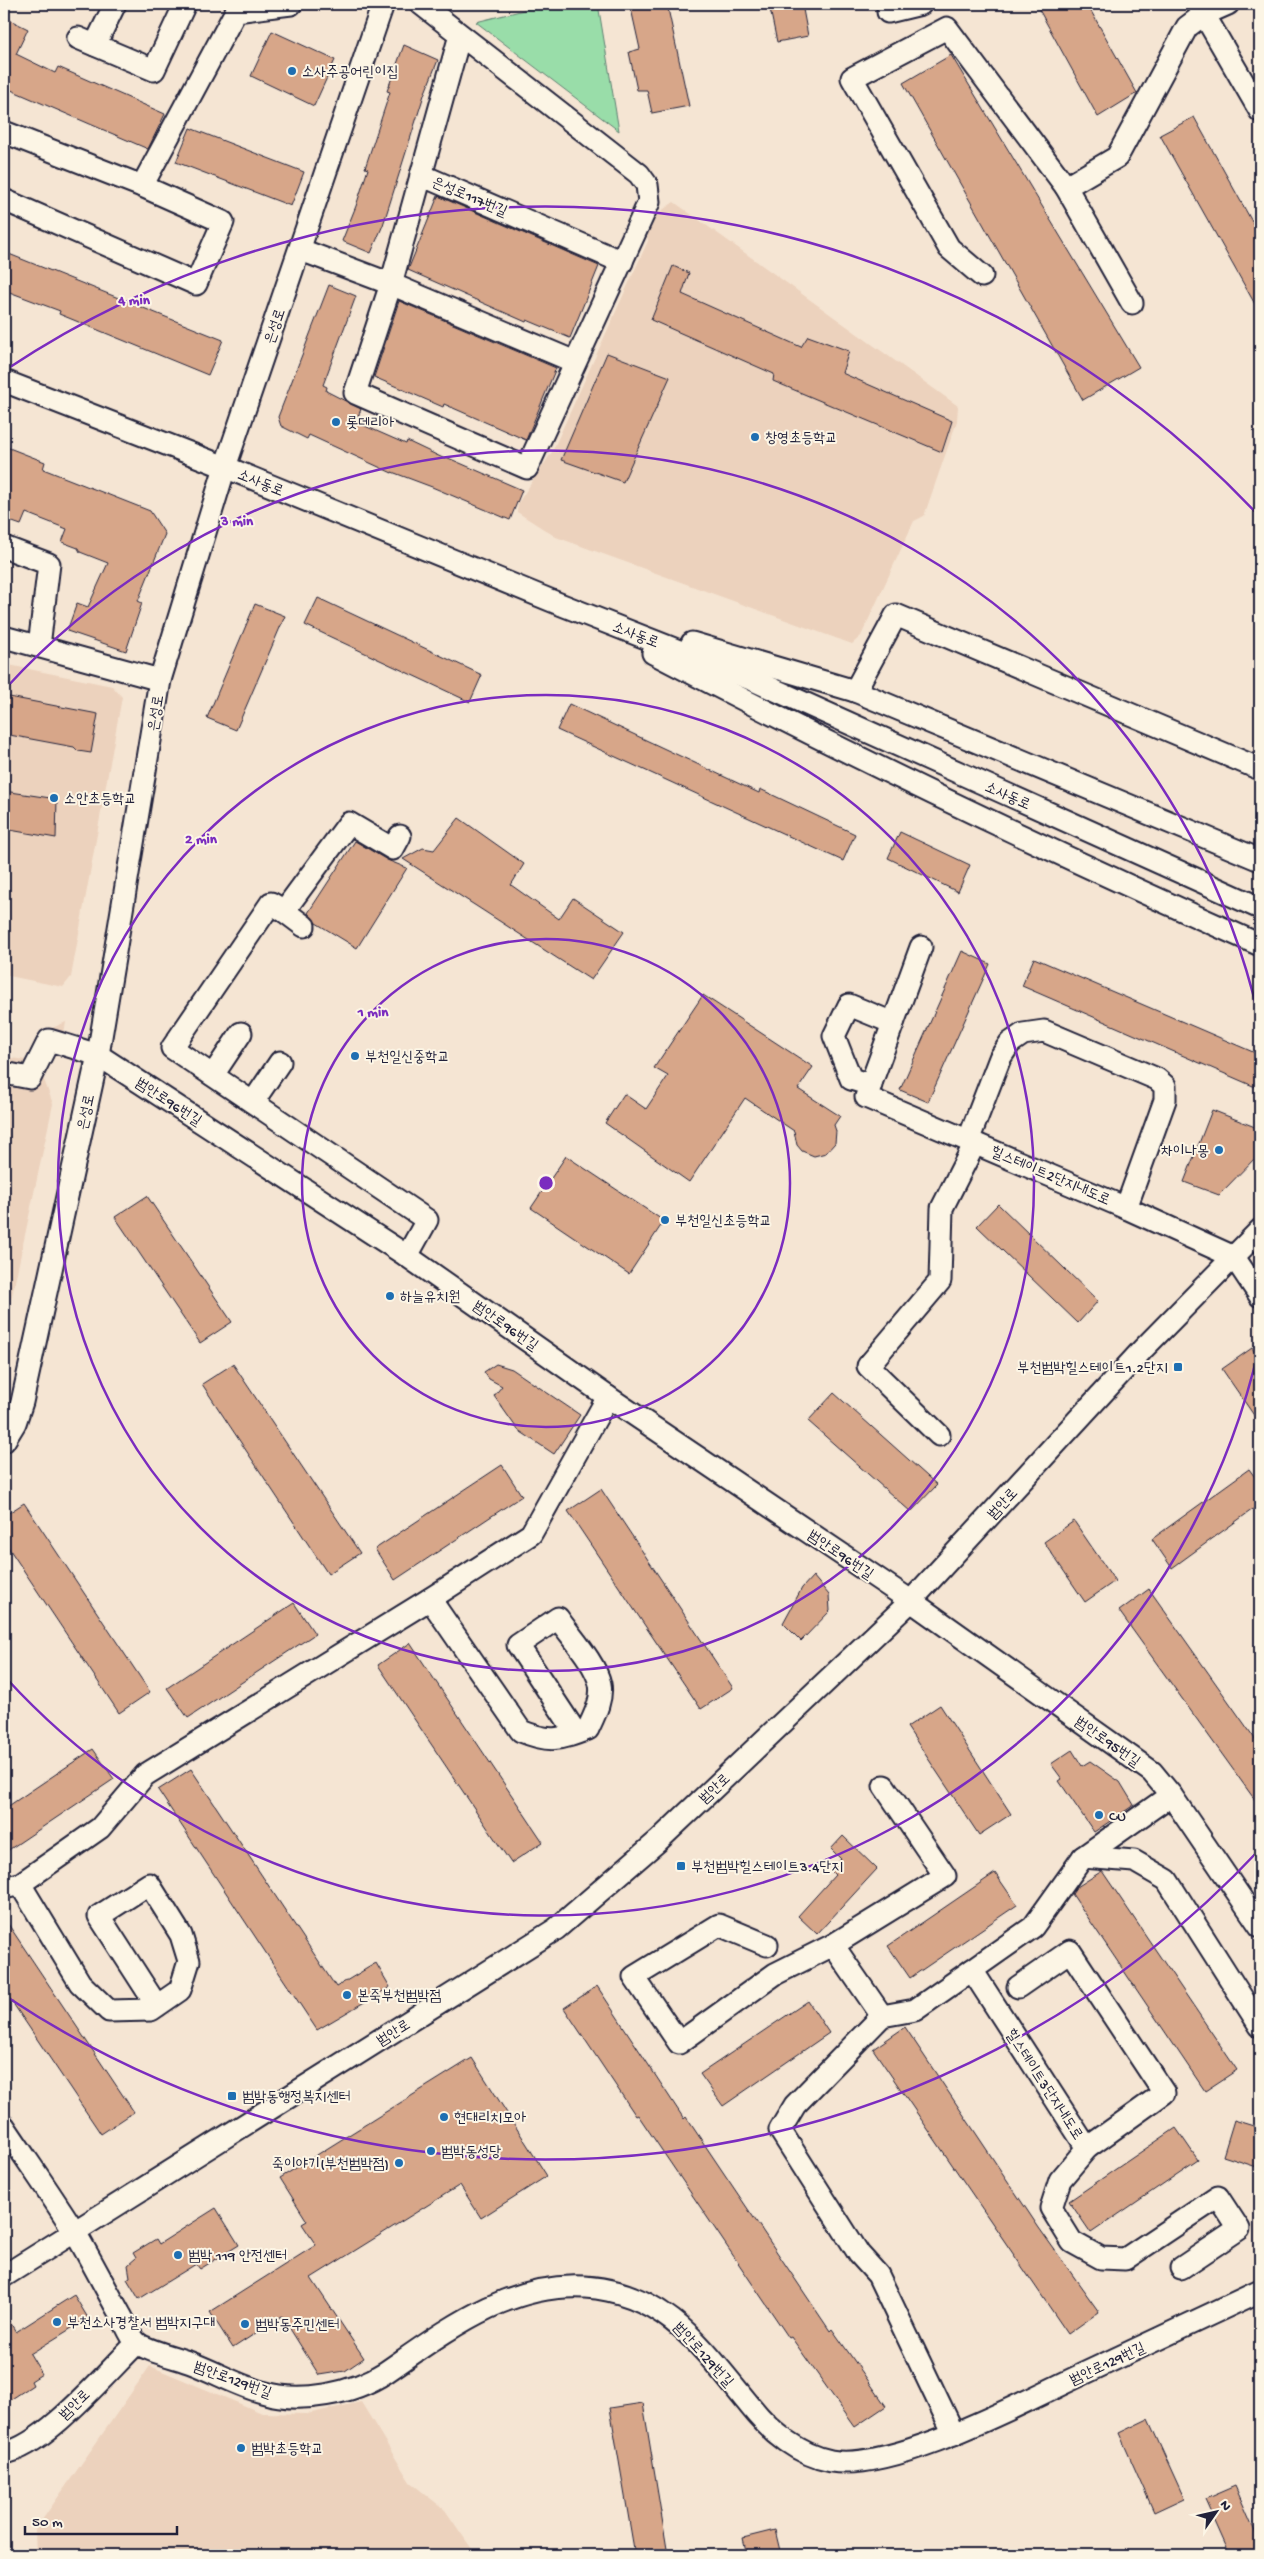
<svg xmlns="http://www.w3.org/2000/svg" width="1264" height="2559" font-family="'Gochi Hand','Poor Story',sans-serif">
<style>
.built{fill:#ecd2bd}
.green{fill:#99dda9;stroke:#5e8072}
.building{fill:#d7a689;stroke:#22223b}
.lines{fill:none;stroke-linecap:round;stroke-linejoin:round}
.minor-casing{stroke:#22223b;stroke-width:25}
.minor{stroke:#fcf5e5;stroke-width:21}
.ring{fill:none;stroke:#7b2cbf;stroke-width:2.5}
.poi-dot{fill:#1f6fb2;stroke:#fcf5e5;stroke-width:2}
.labels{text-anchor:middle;stroke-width:4;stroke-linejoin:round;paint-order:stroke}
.poi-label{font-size:15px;fill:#22223b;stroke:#fcf5e5;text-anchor:start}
.street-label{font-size:15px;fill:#22223b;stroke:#fcf5e5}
.centre{fill:#7b2cbf;stroke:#fcf5e5;stroke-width:2.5}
.ring-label{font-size:15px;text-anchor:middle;font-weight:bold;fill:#7b2cbf;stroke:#fcf5e5;stroke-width:4;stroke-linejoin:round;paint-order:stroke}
</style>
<rect width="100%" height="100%" fill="#f5e5d3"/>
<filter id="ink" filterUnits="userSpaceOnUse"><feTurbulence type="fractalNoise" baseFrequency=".02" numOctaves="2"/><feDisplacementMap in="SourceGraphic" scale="10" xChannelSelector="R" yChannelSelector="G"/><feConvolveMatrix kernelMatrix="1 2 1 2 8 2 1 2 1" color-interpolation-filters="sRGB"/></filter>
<g filter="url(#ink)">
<g class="built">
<polygon points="674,202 958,406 957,421 924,516 914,521 861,636 852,644 556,537 517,512 518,503 552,452 648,241 647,228 661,211"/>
<polygon points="4,664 112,686 122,697 71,977 63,987 4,975"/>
<polygon points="66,1022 63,1038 56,1041 43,1077 53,1104 4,1333 4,1057 26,1060 43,1032"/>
<polygon points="150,2366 262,2413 307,2414 361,2402 410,2482 445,2510 476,2555 36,2555 35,2530"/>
</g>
<polygon class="green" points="548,4 598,4 619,131 476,22"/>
<g class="building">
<polygon points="630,4 667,4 689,106 652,113 647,90 637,90 629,52 640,49"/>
<polygon points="769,4 802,4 808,36 777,42"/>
<polygon points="1036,4 1087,4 1137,93 1098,117"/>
<polygon points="8,19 28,29 16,54 55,73 58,67 165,114 148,149 4,87 4,28"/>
<polygon points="272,31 335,60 314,106 251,76"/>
<polygon points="404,45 438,60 424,95 383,225 371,253 342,241 356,206 368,169 365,168 390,92 387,91"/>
<polygon points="951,55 1139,367 1083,400 903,83"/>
<polygon points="1194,117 1260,236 1260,313 1160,135"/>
<polygon points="190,128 304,172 291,206 176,162"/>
<polygon points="438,196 599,266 570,338 527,320 526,322 408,270"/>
<polygon points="4,252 223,340 208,375 59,314 60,311 4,290"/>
<polygon points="673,266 689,273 682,294 801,347 808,336 849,351 842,373 952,421 942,452 773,381 774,374 651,320"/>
<polygon points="329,285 356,296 323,385 327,387 326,391 361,409 356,422 406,444 407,441 445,459 446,457 522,490 510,520 432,487 392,472 392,473 309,435 307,439 281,426 278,417"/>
<polygon points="399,301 556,368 526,440 444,404 443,407 374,377"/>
<polygon points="607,353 670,377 623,482 561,460"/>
<polygon points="4,446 45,462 43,469 150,511 165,534 138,601 142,603 126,651 67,631 77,603 88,607 108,563 80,552 78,548 62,542 67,529 26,513 21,525 4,519"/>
<polygon points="318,598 482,675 470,702 305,625"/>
<polygon points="255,604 285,616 236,730 207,718"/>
<polygon points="4,696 98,714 91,753 78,751 74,747 4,734"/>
<polygon points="569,704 759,793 760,789 855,834 843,861 557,730"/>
<polygon points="4,791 57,799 56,838 4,829"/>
<polygon points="459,818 524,864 511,885 559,919 573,898 624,932 591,980 403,859 423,848 434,850"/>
<polygon points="900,832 970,865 958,892 888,858"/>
<polygon points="355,841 387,860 407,868 357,948 316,923 308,913"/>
<polygon points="962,951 990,964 928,1102 900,1090"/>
<polygon points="1034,958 1260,1055 1260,1089 1022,986"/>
<polygon points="703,995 813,1067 798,1089 840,1116 834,1125 836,1131 835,1143 826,1153 814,1156 802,1151 797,1145 794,1131 745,1098 689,1182 605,1123 624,1094 646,1109 668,1076 654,1068"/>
<polygon points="1212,1110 1260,1129 1260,1153 1219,1195 1184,1182"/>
<polygon points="566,1156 664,1221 629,1274 531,1208"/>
<polygon points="147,1196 232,1322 200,1343 115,1217"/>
<polygon points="998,1204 1098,1301 1078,1323 977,1226"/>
<polygon points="1252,1348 1260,1360 1260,1424 1222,1369"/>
<polygon points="233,1364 360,1553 328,1574 202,1384"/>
<polygon points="496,1364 512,1369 580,1415 554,1454 518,1430 494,1396 502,1386 489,1379 484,1372"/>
<polygon points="834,1393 937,1485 911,1512 808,1421"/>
<polygon points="502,1465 522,1496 395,1580 375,1549"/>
<polygon points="1249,1469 1260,1484 1260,1504 1172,1568 1152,1539"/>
<polygon points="601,1489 733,1688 701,1709 568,1511"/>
<polygon points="24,1503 150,1692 119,1713 4,1541 4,1516"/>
<polygon points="1074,1521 1115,1581 1085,1602 1044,1542"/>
<polygon points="813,1576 829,1595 830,1611 801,1641 783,1623 802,1588"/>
<polygon points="1149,1589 1260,1746 1260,1807 1119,1611"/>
<polygon points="294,1603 315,1634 188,1718 167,1688"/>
<polygon points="410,1643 543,1842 511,1863 378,1665"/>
<polygon points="940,1705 1011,1814 979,1835 907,1727"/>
<polygon points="93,1749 114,1779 4,1853 4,1809"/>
<polygon points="1072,1750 1082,1766 1090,1761 1120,1782 1134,1805 1094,1832 1059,1781 1062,1779 1051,1764"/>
<polygon points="191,1769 336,1987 376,1963 390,1987 317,2030 158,1790"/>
<polygon points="843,1836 877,1869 817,1934 798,1916 835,1875 831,1871 841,1859 831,1849"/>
<polygon points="1102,1871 1237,2070 1205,2091 1072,1894 1077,1887"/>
<polygon points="995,1873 1017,1905 910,1978 888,1946"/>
<polygon points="4,1918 134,2112 101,2134 4,1990"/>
<polygon points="597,1986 684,2119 686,2117 830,2331 832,2329 886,2406 855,2427 791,2337 789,2338 638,2115 636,2116 564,2008"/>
<polygon points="808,2001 829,2033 723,2106 700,2074"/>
<polygon points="905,2027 1039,2228 1099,2312 1068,2334 873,2049"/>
<polygon points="472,2058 547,2176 481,2218 460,2185 311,2278 364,2358 345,2371 319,2375 282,2316 233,2348 210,2312 316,2245 302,2224 307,2221 280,2178"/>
<polygon points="1234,2120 1260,2128 1260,2168 1223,2156"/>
<polygon points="1176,2128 1198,2160 1091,2233 1069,2201"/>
<polygon points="216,2208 239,2245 200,2269 196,2264 139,2299 127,2279 130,2277 128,2265 136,2258 133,2253 156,2239 159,2244"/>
<polygon points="74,2295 88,2318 30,2354 42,2374 31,2381 33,2385 4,2404 4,2313 16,2332"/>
<polygon points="643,2403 668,2555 635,2555 610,2408"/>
<polygon points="1148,2419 1184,2498 1154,2512 1119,2433"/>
<polygon points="1235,2486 1260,2543 1260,2555 1230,2555 1205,2499"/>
<polygon points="775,2530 781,2555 747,2555 743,2538"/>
</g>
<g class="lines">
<g class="minor-casing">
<g id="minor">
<polyline points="421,4 639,174 647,185 649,202 527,468 355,393 391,284 460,35"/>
<polyline points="889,4 888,12 921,4"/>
<polyline points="1198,4 1260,111"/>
<polyline points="78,38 154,70 185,4"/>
<polyline points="95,45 115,4"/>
<polyline points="4,132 142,186 223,222 196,284 4,200"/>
<polyline points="421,175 622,262"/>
<polyline points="142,186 236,11 291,4"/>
<polyline points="301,250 391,284 575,362"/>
<polyline points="982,276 949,248 852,78 947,28 1066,187"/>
<polyline points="1132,303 1066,187 1117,157 1187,27 1203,15 1228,4"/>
<polyline points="4,381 225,467 557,603 753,680 1260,908"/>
<polyline points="4,547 49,564 39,646"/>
<polyline points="4,637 160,680"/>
<polyline points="692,643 855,691 1260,860"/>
<path d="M653,653C852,757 1055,854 1260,945"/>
<polyline points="855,691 896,615 1260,769"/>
<polyline points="400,836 393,849 349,823 284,911 271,903 172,1048 427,1220 407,1256"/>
<polyline points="284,911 304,926"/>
<polyline points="921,947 866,1097 1126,1208 1234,1257 1260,1296"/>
<polyline points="4,1073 30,1078 49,1040 98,1055 407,1256 608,1397 911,1601 1152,1772 1171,1795 1260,1926"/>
<polyline points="213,1075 241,1033"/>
<polyline points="871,1085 851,1079 834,1036 849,1005 893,1023"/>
<polyline points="253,1102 280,1062"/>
<polyline points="968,1141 1000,1058 1010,1043 1023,1034 1044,1031 1157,1079 1165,1086 1165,1100 1126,1208"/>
<polyline points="939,1435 868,1366 940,1281 942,1208 975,1143"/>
<polyline points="4,1441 15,1423 22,1402 98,1055 160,680 225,467 383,4"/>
<path d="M430,1599L521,1731C550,1743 559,1740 588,1729C594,1716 603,1699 600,1684C595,1662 571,1637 558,1618L518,1645L576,1733"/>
<polyline points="1083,1857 1134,1861 1167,1880 1260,2026"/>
<polyline points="20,1884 80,1983 109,2011 151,2010 180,1990 189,1961 181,1935 149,1884 99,1916 157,2006"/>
<polyline points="4,1888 20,1884 100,1828 145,1775 430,1599 531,1534 608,1397"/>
<polyline points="767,1945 719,1925 634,1977 679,2043 775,1974 833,1945"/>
<polyline points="1018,1987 1070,1951 1164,2093 1087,2148 972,1970 1033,1927 1083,1857 1171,1795"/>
<polyline points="882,2016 833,1945 945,1876 884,1786"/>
<path d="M4,2126C28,2162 53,2197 76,2234C91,2260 105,2287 120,2314C125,2322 129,2334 135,2341C143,2350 178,2358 191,2363C215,2372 237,2385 262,2392C300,2404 353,2394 386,2372C446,2331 508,2282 585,2287C666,2292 703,2349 751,2407C771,2432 799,2455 831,2461C893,2472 1023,2402 1081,2375C1141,2347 1200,2319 1260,2291"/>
<polyline points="1087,2148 1060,2180 1051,2208 1072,2242 1101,2258 1125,2259 1218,2197 1239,2229 1181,2268"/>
<polyline points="4,2276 556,1929 658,1841 911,1601 1143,1349 1260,1230"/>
<polyline points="954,2434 878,2275 859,2254 780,2130 795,2105 882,2016 915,2010 972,1970"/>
<path d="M4,2453C45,2446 106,2373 137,2343"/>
</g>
</g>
<use href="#minor" class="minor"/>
</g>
</g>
<g class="ring">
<circle cx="546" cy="1183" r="244"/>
<circle cx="546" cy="1183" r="488"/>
<path d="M1259 1348A732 732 0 0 1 6 1678M6 688A732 732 0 0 1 1259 1018"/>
<path d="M1260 1849A976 976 0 0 1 7 1997M7 369A976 976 0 0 1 1260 517"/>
</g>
<g class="poi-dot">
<circle cx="292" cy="71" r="5"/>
<circle cx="336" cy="422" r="5"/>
<circle cx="755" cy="437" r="5"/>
<circle cx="54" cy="798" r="5"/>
<circle cx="355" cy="1056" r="5"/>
<circle cx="1219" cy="1150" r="5"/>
<circle cx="665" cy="1220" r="5"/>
<circle cx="390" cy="1296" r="5"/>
<rect x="1173" y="1362" width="10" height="10" rx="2.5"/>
<circle cx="1099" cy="1815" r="5"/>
<rect x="676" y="1861" width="10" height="10" rx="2.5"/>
<circle cx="347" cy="1995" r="5"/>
<rect x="227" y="2091" width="10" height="10" rx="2.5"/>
<circle cx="444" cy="2117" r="5"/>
<circle cx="431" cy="2151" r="5"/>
<circle cx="399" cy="2163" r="5"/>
<circle cx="178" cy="2255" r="5"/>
<circle cx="57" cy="2322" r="5"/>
<circle cx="245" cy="2324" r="5"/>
<circle cx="241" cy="2448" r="5"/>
</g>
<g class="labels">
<g class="poi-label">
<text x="302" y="76">소사주공어린이집</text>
<text x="346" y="427">롯데리아</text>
<text x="765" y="442">창영초등학교</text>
<text x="64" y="803">소안초등학교</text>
<text x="365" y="1061">부천일신중학교</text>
<text x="1209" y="1155" text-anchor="end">차이나몽</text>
<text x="675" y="1225">부천일신초등학교</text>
<text x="400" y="1301">하늘유치원</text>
<text x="1168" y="1372" text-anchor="end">부천범박힐스테이트1.2단지</text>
<text x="1109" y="1820">CU</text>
<text x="691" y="1871">부천범박힐스테이트3.4단지</text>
<text x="357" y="2000">본죽부천범박점</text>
<text x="242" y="2101">범박동행정복지센터</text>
<text x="454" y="2122">현대리치모아</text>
<text x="441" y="2156">범박동성당</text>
<text x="389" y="2168" text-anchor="end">죽이야기(부천범박점)</text>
<text x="188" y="2260">범박 119 안전센터</text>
<text x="67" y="2327">부천소사경찰서 범박지구대</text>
<text x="255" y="2329">범박동주민센터</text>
<text x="251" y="2453">범박초등학교</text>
</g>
<g class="street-label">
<text transform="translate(470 196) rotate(23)" y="5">은성로117번길</text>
<text transform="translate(274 326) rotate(-71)" y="5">은성로</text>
<text transform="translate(261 482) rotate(22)" y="5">소사동로</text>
<text transform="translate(636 634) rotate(21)" y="5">소사동로</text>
<text transform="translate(155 713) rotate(-81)" y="5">은성로</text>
<text transform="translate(1008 795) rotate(24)" y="5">소사동로</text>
<text transform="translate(169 1101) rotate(33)" y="5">범안로96번길</text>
<text transform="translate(85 1112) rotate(-78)" y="5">은성로</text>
<text transform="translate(1051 1175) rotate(23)" y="5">힐스테이트2단지내도로</text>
<text transform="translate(506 1325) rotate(35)" y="5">범안로96번길</text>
<text transform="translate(1002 1503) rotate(-47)" y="5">범안로</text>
<text transform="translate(841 1554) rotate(34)" y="5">범안로96번길</text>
<text transform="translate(1108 1741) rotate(35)" y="5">범안로95번길</text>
<text transform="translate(714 1788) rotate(-43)" y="5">범안로</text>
<text transform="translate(393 2032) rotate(-32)" y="5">범안로</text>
<text transform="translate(1045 2084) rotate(57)" y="5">힐스테이트3단지내도로</text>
<text transform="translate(704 2354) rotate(48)" y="5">범안로129번길</text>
<text transform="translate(1107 2363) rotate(-25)" y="5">범안로129번길</text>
<text transform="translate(233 2379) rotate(20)" y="5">범안로129번길</text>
<text transform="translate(74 2404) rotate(-44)" y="5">범안로</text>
</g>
</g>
<circle cx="546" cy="1183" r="8" class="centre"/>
<g class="ring-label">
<text x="134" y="304">4 min</text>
<text x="237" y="525">3 min</text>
<text x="201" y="843">2 min</text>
<text x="373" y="1016">1 min</text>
</g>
<rect width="1264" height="2559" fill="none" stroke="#fcf5e5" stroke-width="20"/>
<rect x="10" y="10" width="1244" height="2539" fill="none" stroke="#22223b" stroke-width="2" filter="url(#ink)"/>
<g transform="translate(1216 2512) rotate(56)" stroke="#fcf5e5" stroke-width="4" paint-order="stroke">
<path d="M0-4L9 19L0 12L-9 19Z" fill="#22223b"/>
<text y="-8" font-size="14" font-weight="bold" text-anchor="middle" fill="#22223b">N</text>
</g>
<path d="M25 2526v8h152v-8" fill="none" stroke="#22223b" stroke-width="2.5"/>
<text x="32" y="2526" font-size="15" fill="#22223b" stroke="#fcf5e5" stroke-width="4" paint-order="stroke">50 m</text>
</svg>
